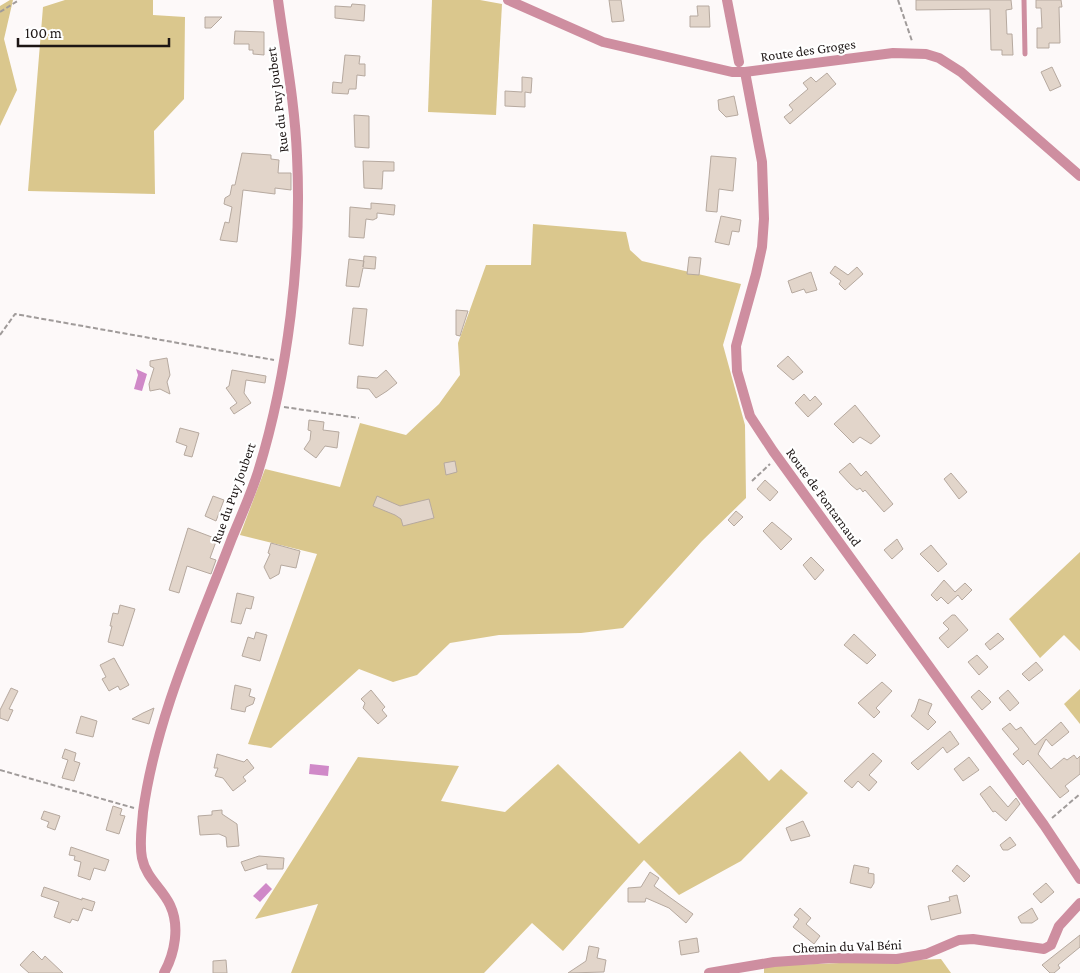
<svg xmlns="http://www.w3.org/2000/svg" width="1080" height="973" font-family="'Crimson Pro',serif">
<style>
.green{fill:#dac78d}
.water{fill:#d089c8}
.building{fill:#e2d5ca;stroke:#b6a99f}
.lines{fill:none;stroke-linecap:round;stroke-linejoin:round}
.path{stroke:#a09b9a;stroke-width:2;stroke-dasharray:5 2.5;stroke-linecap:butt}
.lane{stroke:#ce8ea0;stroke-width:5}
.street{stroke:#ce8ea0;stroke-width:10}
.labels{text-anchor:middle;stroke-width:4.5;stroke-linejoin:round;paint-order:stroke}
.street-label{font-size:14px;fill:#1d1615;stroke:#fff}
</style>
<rect width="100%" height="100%" fill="#fdf9f9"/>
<g class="green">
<polygon points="10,0 13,0 4,39 17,90 0,126 0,6"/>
<polygon points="65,0 153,0 153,15 185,17 184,99 154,131 155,194 28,191 43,7"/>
<polygon points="432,0 480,0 502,4 496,115 428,112"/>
<polygon points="533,224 626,232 630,250 642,261 741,284 723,345 745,425 746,498 702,541 623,628 581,633 499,635 450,643 417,675 393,682 359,669 271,748 248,744 317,554 240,535 265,469 340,487 360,423 406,435 439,404 460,375 458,343 486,265 531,265"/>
<polygon points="1080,552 1080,651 1064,635 1040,658 1009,619"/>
<polygon points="1080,689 1080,724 1064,704"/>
<polygon points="740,751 769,781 781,769 808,793 741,861 679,895 644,860 563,951 532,923 484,973 291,973 318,904 255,919 358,757 459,766 441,801 505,812 558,764 639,844"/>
<polygon points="941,959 951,973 764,973 764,966"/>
</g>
<g class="water">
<polygon points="136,369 147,374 142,391 134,389 138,375"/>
<polygon points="310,764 329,766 328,776 309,774"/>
<polygon points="266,883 272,889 260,902 253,896"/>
</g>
<g class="building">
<polygon points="609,0 621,0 624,21 612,22"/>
<polygon points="916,0 1011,0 1012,9 1006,10 1007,34 1012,34 1013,55 1002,55 1002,50 991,50 990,9 916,10"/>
<polygon points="1036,0 1061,0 1062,7 1059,7 1060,43 1049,43 1049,48 1037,48 1037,28 1042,28 1041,8 1036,8"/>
<polygon points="352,4 365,5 364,21 335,18 335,6 351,7"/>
<polygon points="697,6 709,6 710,27 690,27 690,16 698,16"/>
<polygon points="205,17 222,17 211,28 205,28"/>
<polygon points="235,31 264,32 264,55 253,54 253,50 249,50 249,44 234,44"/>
<polygon points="345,55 360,56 359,64 365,64 365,76 357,75 356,89 349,89 348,94 332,93 333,82 342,83"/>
<polygon points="1052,67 1061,86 1050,91 1041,72"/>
<polygon points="827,73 836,84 790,124 784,117 793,110 789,105 808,89 803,83 811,77 816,82"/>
<polygon points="522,77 532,78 531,93 525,92 525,107 505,106 505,91 522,92"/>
<polygon points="734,96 738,115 726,117 719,110 718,100"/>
<polygon points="354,115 369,116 369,148 355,147"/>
<polygon points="242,153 271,155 271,159 279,160 278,173 291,173 291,190 275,188 275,194 243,190 237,242 220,240 225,222 229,223 232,207 224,204 225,198 230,195 232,185 235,185"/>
<polygon points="711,156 736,158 733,191 719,189 717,212 706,211"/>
<polygon points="363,161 394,162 394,171 383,171 382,189 364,188"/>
<polygon points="371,203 395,205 394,215 377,213 377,218 373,220 366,219 364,238 349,237 350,207 371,209"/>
<polygon points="721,216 741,220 739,232 732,231 729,245 715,242"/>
<polygon points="364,256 376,257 375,269 363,268 359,287 346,286 349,259 364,261 363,267"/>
<polygon points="689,257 701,258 699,275 687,274"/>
<polygon points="835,266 848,275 857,267 863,274 845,290 839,284 841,281 830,273"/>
<polygon points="811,272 817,290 806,293 804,289 792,293 788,281"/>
<polygon points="353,308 367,309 363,346 349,344"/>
<polygon points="456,310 468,311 460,336 456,335"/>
<polygon points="788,356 803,372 793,380 777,366"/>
<polygon points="167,358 170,375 167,382 170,394 160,389 150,391 149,384 154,368 150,366 150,361"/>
<polygon points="232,370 266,376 265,383 246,380 244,393 251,403 234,414 230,408 237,403 226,388 229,386"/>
<polygon points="386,370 397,383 387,391 376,398 369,389 357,388 358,376 377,378"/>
<polygon points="804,394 810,401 815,396 822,404 808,417 795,403"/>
<polygon points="855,405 880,436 871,444 860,437 853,443 834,424"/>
<polygon points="309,420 324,422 323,430 339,432 337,448 325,446 316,458 304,449 310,440 311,431 308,430"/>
<polygon points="180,428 199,433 192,457 184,455 187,446 176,442"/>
<polygon points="455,461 457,472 446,475 444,463"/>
<polygon points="850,463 861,476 866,471 893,504 884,512 865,490 863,492 860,488 857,490 851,485 839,472"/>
<polygon points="951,473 967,492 959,499 944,479"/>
<polygon points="765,480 778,492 770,501 757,489"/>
<polygon points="213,496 224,500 216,521 205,516"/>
<polygon points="377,496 400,506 429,499 434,518 403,526 401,519 395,515 373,506"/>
<polygon points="736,511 743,517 734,526 728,520"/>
<polygon points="772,522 792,539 781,550 763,531"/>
<polygon points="188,528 217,539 210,558 216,560 211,574 187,566 179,593 169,590"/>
<polygon points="897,539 903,549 892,559 884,550"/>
<polygon points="271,543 300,551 296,568 281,565 279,574 270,579 264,567 270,554 268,553"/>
<polygon points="931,545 947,564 938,572 920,554"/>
<polygon points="811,557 824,570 815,580 803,565"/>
<polygon points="944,580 955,592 965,583 972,590 962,600 958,595 948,604 941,597 937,601 931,595"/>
<polygon points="237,593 254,597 251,609 246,608 241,624 231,622"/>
<polygon points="120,605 135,609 123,646 108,642 112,626 110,626 113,613 118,614"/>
<polygon points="952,615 955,615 968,630 948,648 939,638 949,629 943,623"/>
<polygon points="256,632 267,635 260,661 242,656 248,637 254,639"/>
<polygon points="998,633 1004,639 990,650 985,644"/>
<polygon points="854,634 876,655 867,664 844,645"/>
<polygon points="977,655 988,667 979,675 968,662"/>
<polygon points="114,658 129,685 120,690 118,686 109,691 102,679 106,677 100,665"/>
<polygon points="1036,662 1043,670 1029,681 1022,674"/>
<polygon points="882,682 892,691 876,708 880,712 874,718 858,703"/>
<polygon points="235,685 251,689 249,696 255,698 253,704 246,707 245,712 231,709"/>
<polygon points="11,688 18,691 9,709 13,710 8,721 0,718 0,710"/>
<polygon points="371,690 385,707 382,710 387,716 378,724 363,708 365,703 361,699"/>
<polygon points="979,690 991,702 982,710 971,697"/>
<polygon points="1008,690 1019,703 1010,711 999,698"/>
<polygon points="919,699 932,704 928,714 936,722 928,730 911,716 915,711"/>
<polygon points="154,708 149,724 132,719 143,713"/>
<polygon points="81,716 97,721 93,737 76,733"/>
<polygon points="1061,722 1069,732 1052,746 1046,739 1038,754 1051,769 1064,758 1067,760 1074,755 1077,759 1080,756 1080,774 1065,786 1069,791 1060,798 1028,760 1023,765 1013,754 1019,749 1002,729 1010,723 1016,730 1021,727 1035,745"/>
<polygon points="950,731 959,744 947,753 943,747 918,770 911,763"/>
<polygon points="65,749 76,753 74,761 80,763 74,781 62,778 68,760 62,758"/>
<polygon points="873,753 882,761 869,775 877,782 869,791 858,781 852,788 844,781"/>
<polygon points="217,754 244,762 247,759 254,768 243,777 246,781 233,791 223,778 215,776 218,768 214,768"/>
<polygon points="969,757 979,770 963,781 954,769"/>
<polygon points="990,786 1008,807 1016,798 1020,804 1006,821 995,811 993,812 980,794"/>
<polygon points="113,806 122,809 120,815 125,816 119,834 106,830"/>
<polygon points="222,810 222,814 237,824 239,846 227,847 226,837 219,834 200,835 198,816 212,815 212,811"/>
<polygon points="44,811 60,816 55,830 47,827 49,822 41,819"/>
<polygon points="803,821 810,836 791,841 786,828"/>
<polygon points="1010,837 1016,845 1008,850 1003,850 1000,845"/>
<polygon points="71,847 109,860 105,871 94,868 90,880 78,876 81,862 74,860 75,856 69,855"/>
<polygon points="259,856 284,858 283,869 267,869 267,864 245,871 241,862"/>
<polygon points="854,865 869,868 868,873 874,874 874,883 871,888 850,883"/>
<polygon points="957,865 970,876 964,882 952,871"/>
<polygon points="650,872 659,878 654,886 693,914 686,923 669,908 646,898 645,902 628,902 628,888 641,887"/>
<polygon points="1046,883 1054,892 1041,903 1033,894"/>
<polygon points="44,887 82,900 82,898 95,902 92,911 83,908 78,921 72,919 70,923 54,917 59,902 41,896"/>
<polygon points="957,895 961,913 931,920 928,906 950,901 949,897"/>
<polygon points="800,908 811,918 806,924 820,936 814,944 793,927 799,919 794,915"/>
<polygon points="1032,908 1038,919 1032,923 1021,923 1018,917"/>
<polygon points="1080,935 1080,947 1058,965 1060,968 1054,973 1050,973 1042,965"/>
<polygon points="697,938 699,952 681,955 679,941"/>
<polygon points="589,946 599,948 597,958 606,960 604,972 568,973 586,961"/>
<polygon points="33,951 42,960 45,956 63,973 29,973 20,965"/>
<polygon points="226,960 227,973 213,973 213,961"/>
</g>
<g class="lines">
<g class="path">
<polyline points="898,0 912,41"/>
<polyline points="0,12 19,0"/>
<polyline points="0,335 15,314 274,360"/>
<polyline points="284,407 359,418"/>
<polyline points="752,481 770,464"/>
<polyline points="0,770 134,808"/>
<polyline points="1052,818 1080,794"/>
</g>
<polyline class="lane" points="1024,0 1025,54"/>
<g class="street">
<polyline points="508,0 603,42 732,72 745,72 893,53 926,54 939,58 961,72 1080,176"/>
<polyline points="727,0 739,62"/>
<polyline points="745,72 762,162 764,219 762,247 756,274 736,346 737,371 750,416 773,451 1044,825 1080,879"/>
<path d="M164,973C175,953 180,926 170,905C162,888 146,878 142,858C139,843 142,827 143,812C156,717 198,627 232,538C241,516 251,494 258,472C288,375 302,257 297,156C295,104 285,52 278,0"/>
<polyline points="709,973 774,962 832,958 897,959 926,954 959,940 973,939 1044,949 1051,945 1059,926 1080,903"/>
</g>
</g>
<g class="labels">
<g class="street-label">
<text transform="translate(808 50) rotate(-8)" y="5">Route des Groges</text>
<text transform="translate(277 100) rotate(-97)" y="5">Rue du Puy Joubert</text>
<text transform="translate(233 493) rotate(-70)" y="5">Rue du Puy Joubert</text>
<text transform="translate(824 497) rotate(54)" y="5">Route de Fontarnaud</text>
<text transform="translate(847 946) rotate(-2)" y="5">Chemin du Val Béni</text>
</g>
</g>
<path d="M18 38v8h151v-8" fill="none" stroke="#1d1615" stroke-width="2.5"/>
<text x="25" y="38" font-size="15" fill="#1d1615" stroke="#ffffff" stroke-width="4" paint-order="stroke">100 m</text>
</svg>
